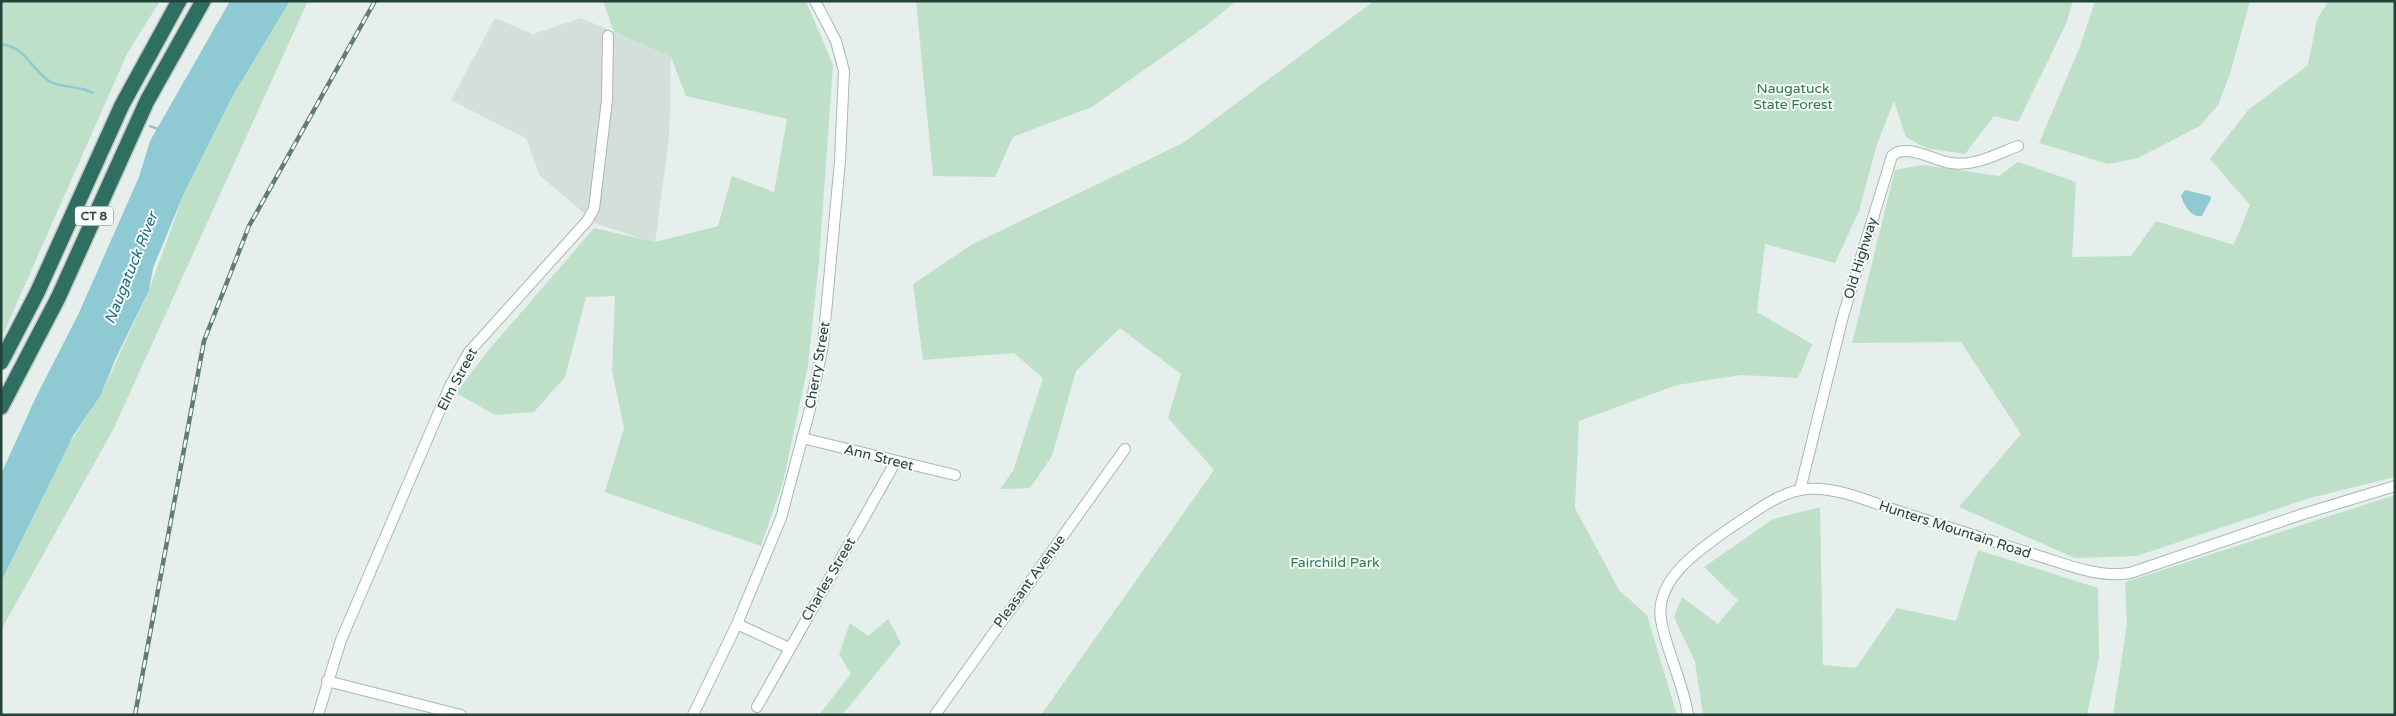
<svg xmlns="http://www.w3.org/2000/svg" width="2396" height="716" font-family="'Varela Round',sans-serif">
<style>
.built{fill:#d4dfda}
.green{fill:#bfe0c8}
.water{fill:#8ec9d4}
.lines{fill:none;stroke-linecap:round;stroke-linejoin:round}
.stream{stroke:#8ec9d4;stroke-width:2.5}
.minor-casing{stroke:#a8b8b2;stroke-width:12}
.highway-casing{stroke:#c2cac8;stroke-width:18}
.minor{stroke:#fff;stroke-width:10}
.highway{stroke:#2f6f62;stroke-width:15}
.rail-casing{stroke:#5f7d75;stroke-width:4.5}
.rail{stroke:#f7fbf9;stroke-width:2.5;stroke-dasharray:8;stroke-linecap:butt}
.labels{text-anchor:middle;stroke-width:4;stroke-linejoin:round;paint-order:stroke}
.shield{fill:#f7fbf9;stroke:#637a73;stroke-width:1}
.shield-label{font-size:12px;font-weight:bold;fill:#24423a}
.park-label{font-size:14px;fill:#2d7a4b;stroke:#f7fbf9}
.street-label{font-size:14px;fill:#24423a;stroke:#f7fbf9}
.water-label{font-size:15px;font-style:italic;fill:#1c6f80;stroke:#f7fbf9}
</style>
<rect width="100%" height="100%" fill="#e6efeb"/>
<polygon class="built" points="495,18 533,34 581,18 671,57 669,138 655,243 597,224 540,176 526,138 451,100"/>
<g class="green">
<polygon points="1,1 160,1 127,54 1,339"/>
<polygon points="290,1 328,1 307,3 113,430 1,630 1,582 69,444 101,395 149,290 185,191 232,97"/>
<polygon points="603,1 806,1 833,65 819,261 808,366 783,482 761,546 605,492 624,428 612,371 615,296 586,297 565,377 534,412 495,415 456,393 487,352 594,228 655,242 718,226 732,176 774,192 787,119 686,96 671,57 614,32"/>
<polygon points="916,1 1236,1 1206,26 1092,107 1013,137 995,177 933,176"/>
<polygon points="1374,1 2073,1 2066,24 2018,122 1994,116 1965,154 1926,148 1906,137 1894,101 1877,144 1859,211 1835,263 1765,244 1757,312 1812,344 1798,378 1741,375 1677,385 1579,421 1575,508 1619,590 1647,615 1677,715 1041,715 1214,470 1168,418 1181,374 1120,328 1076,371 1052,456 1030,488 1000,489 1013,471 1043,378 1014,353 923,360 913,284 971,245 1183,143"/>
<polygon points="2095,1 2250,1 2230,74 2218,105 2200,126 2138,158 2108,164 2039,143 2079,49"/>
<polygon points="2329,1 2395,1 2395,477 2310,498 2137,556 2075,558 1959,507 2021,434 1961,342 1852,343 1895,170 1923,165 1999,176 2018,162 2076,182 2072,257 2131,256 2156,221 2234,245 2250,205 2210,159 2248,110 2308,65 2317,19"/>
<polygon points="2395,495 2395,715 2113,715 2127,624 2125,582"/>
<polygon points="1820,507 1823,665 1856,668 1897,608 1956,621 1978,550 2098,588 2099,657 2087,715 1703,715 1695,662 1674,617 1682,597 1718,624 1738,600 1704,567 1773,519"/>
<polygon points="888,619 901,643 842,715 819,715 851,674 839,654 850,623 868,636"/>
</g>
<g class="water">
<polygon points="230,1 290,1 232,97 185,191 153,268 149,290 115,360 101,395 73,436 1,582 1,474 36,397 78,315 139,177 150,141"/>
<path d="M2185,190L2210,196L2211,199L2202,216C2191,218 2184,205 2181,196Z"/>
</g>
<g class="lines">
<g class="stream">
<path d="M1,44C27,48 30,68 49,81C62,89 80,85 93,93"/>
<polyline points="150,126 158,129"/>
</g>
<g class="minor-casing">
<g id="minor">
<polyline points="802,438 955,475"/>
<path d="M1800,490L1843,316L1892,156C1905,142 1935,161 1951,163C1974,167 1997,154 2018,146"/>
<polyline points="737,624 789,648"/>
<polyline points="327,681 461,715"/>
<polyline points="757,707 896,461"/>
<polyline points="318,715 341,640 451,384 469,352 587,221 594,209 607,100 608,36"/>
<polyline points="693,715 737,624 781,518 809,413 823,345 840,161 844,71 836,41 815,1"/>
<polyline points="935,715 1125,449"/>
<path d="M1688,715C1683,682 1667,653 1661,620C1654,578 1703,547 1733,526C1755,512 1779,492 1806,489C1836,486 1870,502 1898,511C1946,526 1994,542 2042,557C2071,566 2099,578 2130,573L2303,514L2395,486"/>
</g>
</g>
<g class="highway-casing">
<g id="highway">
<polyline points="1,362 37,293 122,105 179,1"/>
<polyline points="1,407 58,298 147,101 203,1"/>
</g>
</g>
<use href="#minor" class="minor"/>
<use href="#highway" class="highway"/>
<g class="rail-casing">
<polyline id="rail" points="135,715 204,341 249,226 375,1"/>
</g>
<use href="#rail" class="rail"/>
</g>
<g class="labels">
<rect class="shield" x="75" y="206.5" width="38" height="19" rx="4"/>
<g class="shield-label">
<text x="94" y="220">CT 8</text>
</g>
<g class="park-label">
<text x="1793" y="93">Naugatuck<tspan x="1793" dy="16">State Forest</tspan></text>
<text x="1335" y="567">Fairchild Park</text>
</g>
<g class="street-label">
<text transform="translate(1860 258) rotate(-73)" y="5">Old Highway</text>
<text transform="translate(817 365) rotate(-80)" y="5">Cherry Street</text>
<text transform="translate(457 379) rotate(-62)" y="5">Elm Street</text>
<text transform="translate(879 457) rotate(14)" y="5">Ann Street</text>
<text transform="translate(1955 529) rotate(18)" y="5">Hunters Mountain Road</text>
<text transform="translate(828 579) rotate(-60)" y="5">Charles Street</text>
<text transform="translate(1029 581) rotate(-54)" y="5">Pleasant Avenue</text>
</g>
<g class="water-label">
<text transform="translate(131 268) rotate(-68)" y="5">Naugatuck River</text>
</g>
</g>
<rect width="2396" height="716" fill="none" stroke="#24423a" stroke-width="5"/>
</svg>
